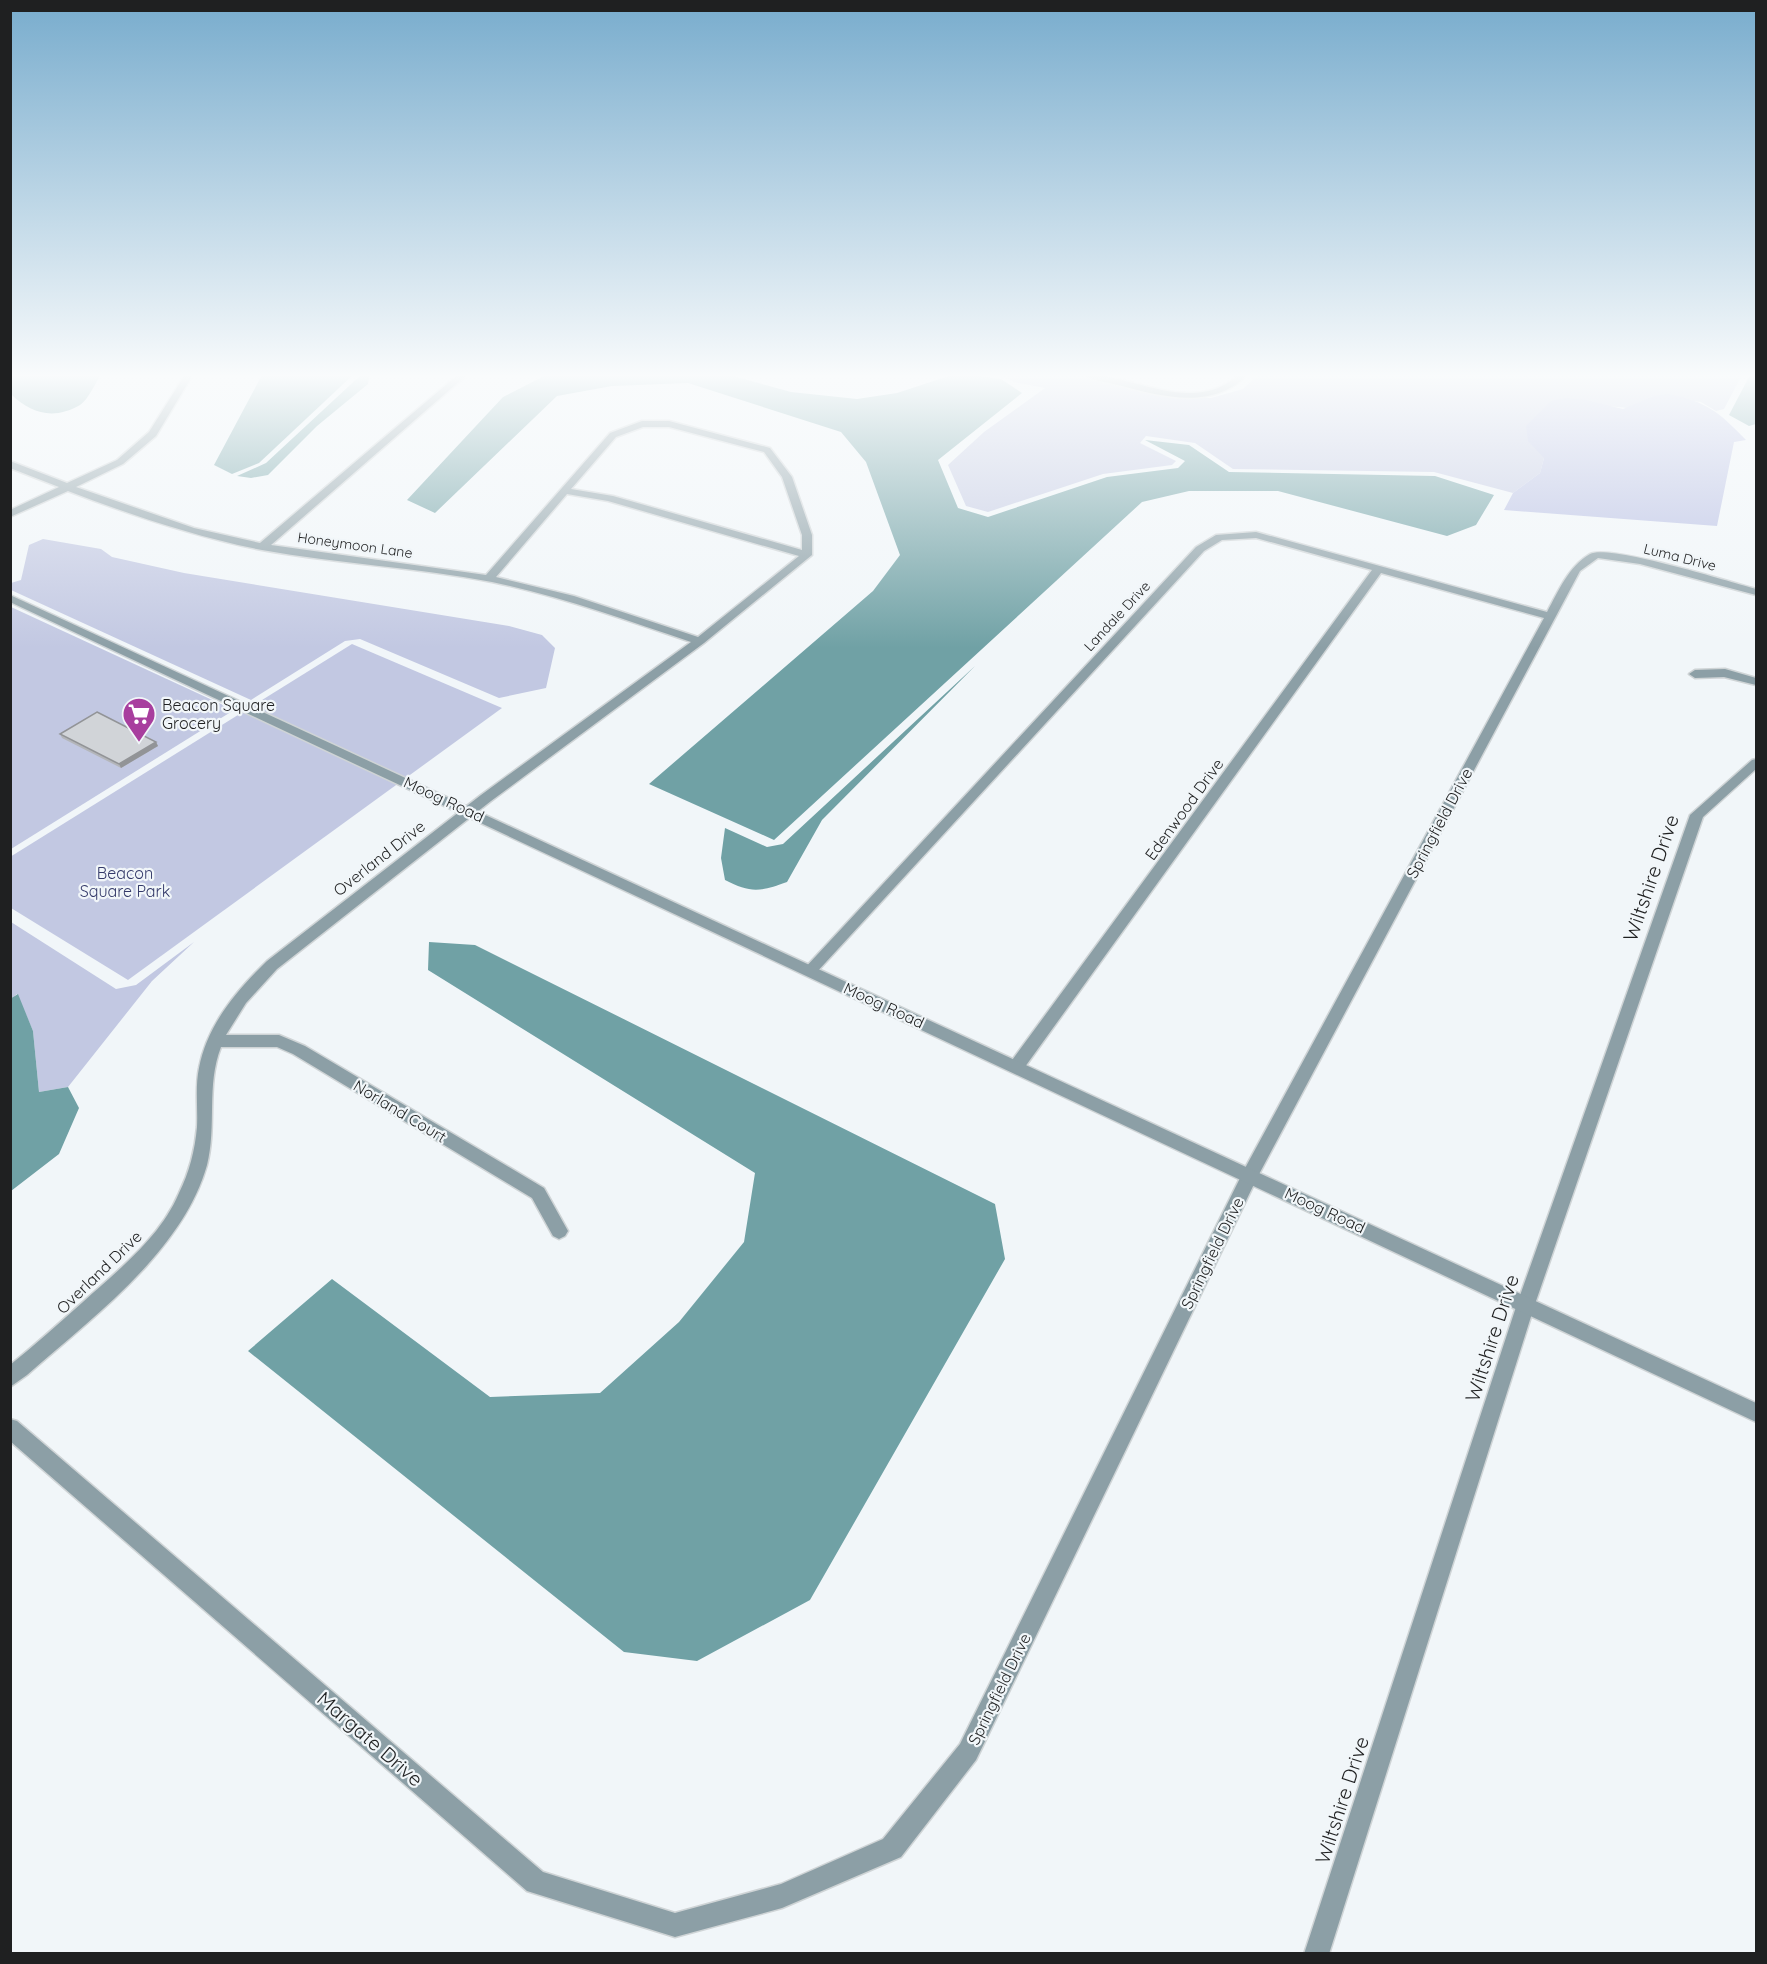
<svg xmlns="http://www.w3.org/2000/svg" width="1767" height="1964" font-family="Quicksand,sans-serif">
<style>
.green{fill:#c2c8e2}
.forest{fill:#b7bee3}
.water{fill:#70a1a5}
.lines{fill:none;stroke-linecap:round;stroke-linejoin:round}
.minor-casing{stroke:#cfd4d6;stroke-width:3}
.tertiary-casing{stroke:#cfd4d6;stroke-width:3}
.minor{fill:#8c9fa6;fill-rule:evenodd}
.tertiary{fill:#8c9fa6;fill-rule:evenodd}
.wall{fill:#b4b6ba}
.shaded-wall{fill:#929497}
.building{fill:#d1d4d8;stroke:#929497;stroke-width:1.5}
.labels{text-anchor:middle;stroke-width:4.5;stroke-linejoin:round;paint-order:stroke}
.far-street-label{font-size:14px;fill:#1f2021;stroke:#f1f6f9}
.poi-label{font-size:16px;fill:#1f2021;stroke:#f1f6f9;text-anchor:start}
.street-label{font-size:16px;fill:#1f2021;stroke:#f1f6f9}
.park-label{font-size:16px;fill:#333969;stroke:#f1f6f9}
.near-street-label{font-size:20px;fill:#1f2021;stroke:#f1f6f9}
</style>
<rect width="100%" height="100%" fill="#f1f6f9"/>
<g class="green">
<polygon points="982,373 1071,373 1175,398 1211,398 1243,389 1260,373 1743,373 1724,409 1716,411 1701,402 1653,396 1628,408 1607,406 1544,458 1540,473 1513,493 1434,472 1233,469 1195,443 1146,436 1140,443 1176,461 1172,465 1103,474 988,512 966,506 948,465 984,432 1045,388 1014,382 1003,376"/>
<polygon points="43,539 101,549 112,557 184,573 509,626 542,635 555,648 546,688 499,698 360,639 345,641 251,700 11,590 11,583 21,580 29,545"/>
<polygon points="11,607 234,710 11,849"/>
<polygon points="352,644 502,708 128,980 11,908 10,857"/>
<polygon points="11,922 116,989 136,985 194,942 152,981 68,1087 39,1092 33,1031 17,994 11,999"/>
</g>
<path class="forest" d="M1668,394C1707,402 1718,411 1746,440L1734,442L1717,526L1504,510L1513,493L1540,473L1544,458L1528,441L1526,426L1551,401L1566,398L1586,400L1623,409L1653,396Z"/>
<g class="water">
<path d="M11,373H102C96,382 88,400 80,405C54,420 31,414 11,394Z"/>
<polygon points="263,373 355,373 259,463 232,474 214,465"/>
<polygon points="363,373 370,373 368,384 317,426 268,475 251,478 237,476 266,463"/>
<polygon points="545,373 723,373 791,392 857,399 897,393 958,373 1001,379 1022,393 938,460 958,508 988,517 1107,477 1178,468 1185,461 1145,440 1189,445 1229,472 1435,476 1494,495 1476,525 1447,536 1278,491 1189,491 1142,502 774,840 649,784 873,591 900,555 866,462 841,432 688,383 612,386 557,396 435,513 407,500 503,397 544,376"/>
<polygon points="1751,373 1756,373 1756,424 1749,426 1729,415"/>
<path d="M975,666L822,820L787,882C760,892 750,893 725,880L721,858L725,828L767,847L783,844Z"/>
<polygon points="429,942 475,945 995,1204 1005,1259 810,1600 697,1661 624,1652 248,1351 332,1279 490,1397 600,1393 679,1322 744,1242 755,1173 428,970"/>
<polygon points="18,994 33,1031 39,1092 68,1087 79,1108 59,1154 11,1191 10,999"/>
</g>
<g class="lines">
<g class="minor-casing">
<g id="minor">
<path d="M186,373H194L156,436L123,464L76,487L194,528L260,543L460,373H469L271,545L486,575L610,433L642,421H669L770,448L792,477L812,535V555L704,643L491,801L277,969L246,1003L226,1035H279L305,1046L544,1188L568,1231L565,1236L559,1239L553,1236L532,1198L293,1054L277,1047H221C206,1085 217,1126 207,1165C183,1251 92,1318 27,1375L10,1387V1365C35,1345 59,1323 83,1302C118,1270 160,1238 179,1193C189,1173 195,1150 197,1127C198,1107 195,1087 199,1068C207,1025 237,990 267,961L481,795L691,642C626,620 560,596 492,582C416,567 338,564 262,550C196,537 131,515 68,491L10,517V510L59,487L10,468V461L67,483L117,460L149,432ZM643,427H669L764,452L782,477L802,535V550L613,496L571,489L616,437ZM567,494L608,501L799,556L698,637L574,596L496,577Z"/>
<path d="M1256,532L1547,612C1559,590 1568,567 1590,554C1609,544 1730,582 1756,589V595L1640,564L1598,558L1580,571L1257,1178L976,1760L901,1857L782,1908L675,1937L527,1891L10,1441V1419L17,1421L543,1872L675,1913L781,1884L883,1839L960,1744L1244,1170L1544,618L1381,573L1022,1071L1016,1073L1010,1071L1008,1067L1010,1063L1372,570L1256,538L1222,540L1204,551L815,974H805L803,970L1196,547L1216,535Z"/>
<polygon points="1725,669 1756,678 1756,685 1724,677 1695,678 1689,674 1695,670"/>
<polygon points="1756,759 1756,769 1703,817 1535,1304 1329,1954 1304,1954 1517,1304 1690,815 1752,760"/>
</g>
</g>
<g class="tertiary-casing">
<g id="tertiary">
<path d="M1079,373C1130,373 1195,418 1240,373H1249C1214,411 1163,397 1118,385C1106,382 1089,380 1079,373Z"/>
<polygon points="10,595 1756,1403 1756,1422 10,602"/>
</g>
</g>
<use href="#minor" class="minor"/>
<use href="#tertiary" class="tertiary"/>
</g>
<polygon class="wall" points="60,734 156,742 158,746 121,768 62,738"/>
<polygon class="shaded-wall" points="156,742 158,746 121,768 119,764"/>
<polygon class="building" points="97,712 156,742 119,764 60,734"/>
<linearGradient id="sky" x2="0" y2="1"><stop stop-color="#78accd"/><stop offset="0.58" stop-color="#f9fbfc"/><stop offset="1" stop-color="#f9fbfc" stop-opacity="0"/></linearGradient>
<rect width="1767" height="648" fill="url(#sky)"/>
<defs>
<g id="supermarket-pin" transform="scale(1.725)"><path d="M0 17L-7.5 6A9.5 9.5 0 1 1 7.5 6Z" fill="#a83e9e" stroke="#f1f6f9"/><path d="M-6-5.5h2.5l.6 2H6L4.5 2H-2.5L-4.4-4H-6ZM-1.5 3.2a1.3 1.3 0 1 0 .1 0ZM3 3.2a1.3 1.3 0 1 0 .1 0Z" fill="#fff"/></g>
</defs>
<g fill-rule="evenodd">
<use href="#supermarket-pin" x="139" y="714"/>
</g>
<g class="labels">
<g class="far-street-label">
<text transform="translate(355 545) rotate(8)" y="5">Honeymoon Lane</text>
<text transform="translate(1680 557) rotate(14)" y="5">Luma Drive</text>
<text transform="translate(1117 616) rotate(-47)" y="5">Landale Drive</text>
</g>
<g class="poi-label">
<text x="162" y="711">Beacon Square<tspan x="162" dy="18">Grocery</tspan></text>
</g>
<g class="street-label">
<text transform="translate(444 799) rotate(25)" y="6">Moog Road</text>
<text transform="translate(1184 809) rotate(-54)" y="6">Edenwood Drive</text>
<text transform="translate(1439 823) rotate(-62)" y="6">Springfield Drive</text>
<text transform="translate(379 858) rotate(-38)" y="6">Overland Drive</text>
<text transform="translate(884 1005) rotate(25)" y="6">Moog Road</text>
<text transform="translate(400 1111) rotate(31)" y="6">Norland Court</text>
<text transform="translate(1325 1210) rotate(25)" y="6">Moog Road</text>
<text transform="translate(1212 1253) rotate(-64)" y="6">Springfield Drive</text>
<text transform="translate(99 1272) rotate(-44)" y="6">Overland Drive</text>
<text transform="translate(999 1689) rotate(-64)" y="6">Springfield Drive</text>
</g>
<g class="park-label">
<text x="125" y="879">Beacon<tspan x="125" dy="18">Square Park</tspan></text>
</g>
<g class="near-street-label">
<text transform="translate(1651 878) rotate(-71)" y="7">Wiltshire Drive</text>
<text transform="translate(1492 1338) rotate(-72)" y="7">Wiltshire Drive</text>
<text transform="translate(370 1739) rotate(41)" y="7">Margate Drive</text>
<text transform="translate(1342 1800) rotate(-72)" y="7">Wiltshire Drive</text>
</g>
</g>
<rect width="1767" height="1964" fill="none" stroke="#1f2021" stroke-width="24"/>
</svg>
